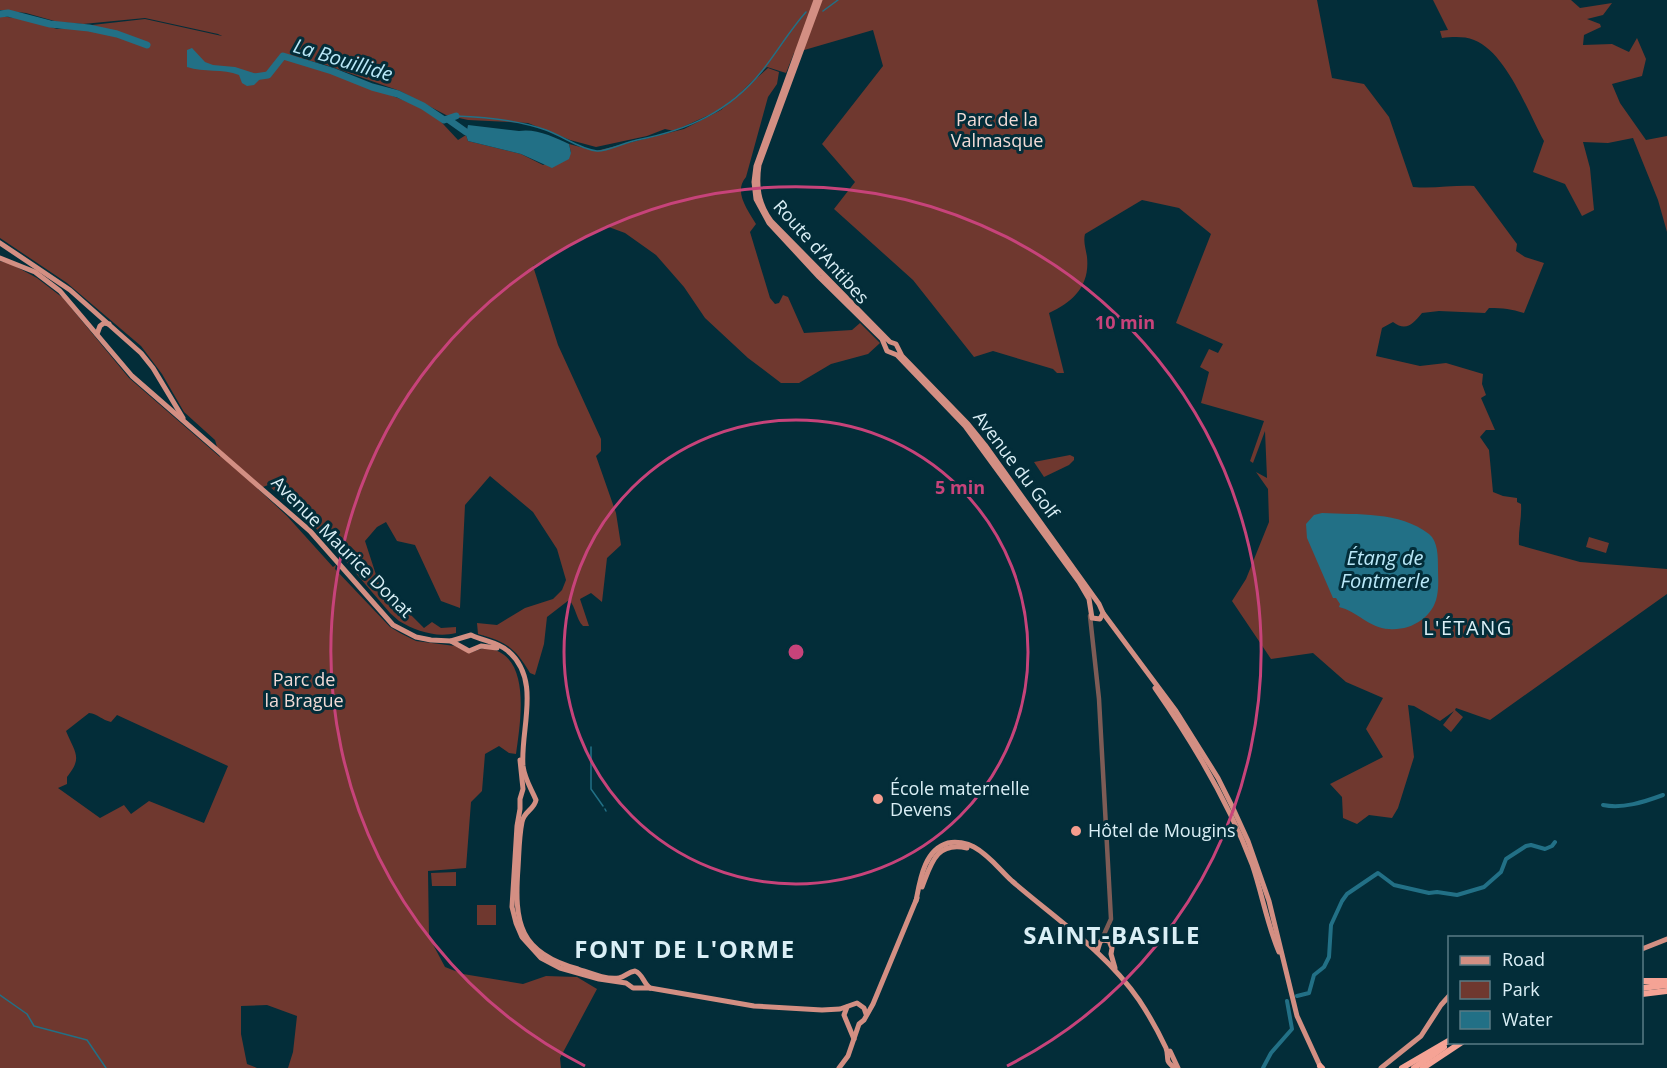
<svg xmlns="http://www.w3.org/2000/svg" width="1667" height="1068" font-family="'Open Sans',sans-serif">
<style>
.green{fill:#6f382f;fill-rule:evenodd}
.water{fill:#227086}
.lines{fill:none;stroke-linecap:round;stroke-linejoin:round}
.stream{stroke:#227086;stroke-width:1.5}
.canal{stroke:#227086;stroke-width:4}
.river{stroke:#227086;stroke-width:7}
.minor{stroke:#7e5c56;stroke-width:4.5}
.major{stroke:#d38f83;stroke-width:5}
.highway{stroke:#f5a395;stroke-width:6}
.ring{fill:none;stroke:#c7437a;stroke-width:3}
.poi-dot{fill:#f59d8e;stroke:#032d39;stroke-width:2}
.labels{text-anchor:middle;stroke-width:6;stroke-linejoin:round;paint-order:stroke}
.park-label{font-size:18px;fill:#f1dad6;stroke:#032d39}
.street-label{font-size:18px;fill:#daeff6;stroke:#032d39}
.poi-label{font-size:18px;fill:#daeff6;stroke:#032d39;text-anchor:start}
.water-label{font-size:20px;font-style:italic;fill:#bae8f8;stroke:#032d39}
.neighbourhood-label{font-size:20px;letter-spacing:1.5px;fill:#daeff6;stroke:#032d39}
.district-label{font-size:24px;font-weight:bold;letter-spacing:1.5px;fill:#daeff6;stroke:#032d39}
.centre{fill:#c7437a;stroke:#032d39;stroke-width:3}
.ring-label{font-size:18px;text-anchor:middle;font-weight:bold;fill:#c7437a;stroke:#032d39;stroke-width:6;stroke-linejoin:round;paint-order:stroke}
</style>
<rect width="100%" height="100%" fill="#032d39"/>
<g class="green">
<path d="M0,0H1317L1332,78L1364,84L1389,117L1413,187C1434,189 1453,185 1474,186L1517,244L1516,251L1525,257L1544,263L1524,313C1511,309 1504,308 1489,308L1485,313L1439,311L1422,313C1413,324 1406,332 1393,322L1382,328L1376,356L1420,366L1446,363L1483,374L1482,384L1486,395L1481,398L1495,430H1486L1480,437L1489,450L1493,492L1503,496L1517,498V502L1521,504C1522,518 1518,531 1519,545L1580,562L1667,569V594L1490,720L1456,708L1455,710L1463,717L1451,732L1443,725L1454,711L1440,721L1414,706L1408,705L1414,757L1398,808L1392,818L1369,815L1357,824L1343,818L1342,797L1330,784L1383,757L1366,729L1383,698L1346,682L1313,653L1271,659L1232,601L1246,579L1269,522L1268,489L1256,472L1267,478L1265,431L1253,463L1250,461L1264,421L1201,403L1209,372L1200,367L1209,349L1218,353L1223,344L1176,323L1211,234L1179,208L1142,200L1085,234C1083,242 1086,249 1087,257C1090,286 1073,302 1049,313L1064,373H1057L1053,369L993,351L974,357L913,280L834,209L855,182L822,144L883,66L873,30L794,53L786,73L767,67L740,93L720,110L674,131L665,129L647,136L596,147L570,140L528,123L468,120L446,115L400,91L323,64L291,56L431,111L458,140L466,135L468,141L521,154L543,165L571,153L569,144L596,151L684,129L721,110L768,68L779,72L777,84L768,97L746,177C733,192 748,210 756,224L750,232L770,298L775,304L779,303L783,295L788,297L804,333L852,330L860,323L880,343L868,354L831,364L799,383H781L748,358L705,318L684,287L656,255L625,233L606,226L533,266L558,345L601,439V451L596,456L616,513L621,545L607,558L602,602L591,593L580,599L589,626H583C576,619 576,607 569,600L547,617L544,644L535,675L530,673C515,647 506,642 478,634L477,623L497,625L525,608L553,599L562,590L566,580L557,549L533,512L490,476L465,505L460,608L441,601L415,545L397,541L386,522L377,527L365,541L379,584L386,598L394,608L411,615L424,628L432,622L441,628L456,627V633C436,638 416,631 399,621L390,613L323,535L268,485L258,489L287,516L333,567L336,565L335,569L390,627L400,633L416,641L455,646L469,653C476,651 482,647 491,649C532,658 520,724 516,754L509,753L499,746L485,754L482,791L471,802L466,868L428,871L429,937L445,967L463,974L523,984L546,976L577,977L597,989L560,1058L561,1068H288L293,1052L297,1016L267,1005L241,1006V1034L247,1064L257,1068H0V261L11,264L37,278L63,298L129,378L220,457L215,440L184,412L162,374L141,346L67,283L0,238V16L30,20L57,29L145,19L222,36L218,34L145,18L83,24L58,22L26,13L0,10ZM89,713C98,714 102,720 111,722L117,715L228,766L204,823L149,801L131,814L124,805L100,818L58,788L67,784V777C83,757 75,753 66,731Z"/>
<path d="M1433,0H1571L1580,8L1612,3L1603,15L1587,19L1600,24L1601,27L1584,35L1583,45L1612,44L1629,52L1637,38L1646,59L1642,76L1612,84L1620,103L1646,140L1667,136V232L1658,200L1633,138L1608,143L1583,142L1590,168L1594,210L1582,216L1565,184L1533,172L1544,141C1528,112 1506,52 1474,40C1464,36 1452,37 1442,38L1440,31L1448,30Z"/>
<polygon points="1070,455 1074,457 1074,460 1069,465 1044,477 1034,462"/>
<polygon points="1589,537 1609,543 1606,553 1586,547"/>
<polygon points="456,872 456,886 432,886 431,873"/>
<rect x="477" y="905" width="19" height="20"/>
</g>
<g class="water">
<path d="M192,48L205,62L213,65L235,67L263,76L254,85L247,86L242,83L239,75C223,68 204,73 187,67V50Z"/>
<path d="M468,125L519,131C535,128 555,137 569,144L571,153L569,159L552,168L521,154L468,141L466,135Z"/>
<path d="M1322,513C1358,515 1399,511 1429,534C1438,541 1438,557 1438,568C1438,577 1439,587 1437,596C1433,618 1410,631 1389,629C1369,628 1357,611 1339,607L1340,604L1336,598H1333L1307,538L1306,524L1314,515Z"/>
</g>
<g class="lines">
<g class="stream">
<polyline points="823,11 838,0"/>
<path d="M456,116C486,117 518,120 546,130C563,136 579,149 597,151C605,152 626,142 637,140C688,130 729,112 762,71C777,52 790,30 806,12"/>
<polyline points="591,747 591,789 603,806"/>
<polyline points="605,809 606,811"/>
<polyline points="0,995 27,1014 34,1026 87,1040 106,1068"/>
</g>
<g class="canal">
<path d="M1603,805C1623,809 1644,802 1663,795"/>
<polyline points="1297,996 1309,993 1314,975 1324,967 1329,957 1331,925 1342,901 1347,894 1375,875 1378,873 1394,885 1429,893 1437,892 1457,895 1484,887 1501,872 1506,859 1526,846 1531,845 1545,849 1552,846 1555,842"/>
<polyline points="1263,1068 1271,1053 1292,1029 1287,1001"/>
</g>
<g class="river">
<polyline points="0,14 8,13 50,24 89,28 117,34 147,45"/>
<polyline points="254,77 268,75 283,56 332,71 372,87 398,94 423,106 444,120 456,116"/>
<polyline points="449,120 466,132"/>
</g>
<polyline class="minor" points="1090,616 1099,699 1111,919 1101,941"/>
<g class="major">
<path d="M816,0L756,166L754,182L756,199L769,223L819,277L882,339L887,351L897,355L965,426L1079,582L1089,599L1092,618L1100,619L1103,613L1099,604L985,445L968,424L902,356L896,344L890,342L771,221C758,203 756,186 759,165L820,0"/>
<polyline points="0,243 70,290 141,353 153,368 183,418"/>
<path d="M0,258L35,272L60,291L132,376L310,531L393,625L416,637L431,640L451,641L471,635C483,641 498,642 508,651C542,680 520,729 523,766C525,780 531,788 536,800C534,810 524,811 522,822C519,837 519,853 518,868C514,923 519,953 578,969C590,973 606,980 619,978C625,977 628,972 635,971C643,974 643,983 650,988"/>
<polyline points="97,334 100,326 104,323 109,324"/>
<polyline points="1103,613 1176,711 1218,778 1232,806 1248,841 1269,901 1297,1016 1320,1066"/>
<polyline points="451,641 469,651 481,646 497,648"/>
<path d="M1155,688C1194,744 1228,801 1252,864C1262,893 1267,924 1279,952"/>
<polyline points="520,760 523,789 520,799 520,809 517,826 512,907 516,923 522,937 541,958 560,968 599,979 626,983 633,988 650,988 754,1006 822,1010 840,1009 857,1003 864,1008 866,1014"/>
<path d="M922,887C931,864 936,841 967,848"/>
<path d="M916,901C920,880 924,850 948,843C956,841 967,843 974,847C989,855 1000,870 1012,881C1056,919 1106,952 1139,1000C1149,1015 1158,1031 1166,1048C1168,1053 1167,1057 1168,1061C1169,1064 1172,1065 1174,1068"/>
<polyline points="1642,949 1667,939"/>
<polyline points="1097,952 1100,942 1103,940 1109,941 1112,948 1111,954 1115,968"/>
<polyline points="847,1007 844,1015 854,1039"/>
<polyline points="1170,1051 1178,1068"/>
<polyline points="839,1068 848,1056 859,1024 864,1020 873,1004 917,898"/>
<polyline points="1381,1068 1421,1036 1441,1005 1450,995"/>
</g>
<g class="highway">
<polyline points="1642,981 1667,981"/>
<polyline points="1642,988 1667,985"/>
<polyline points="1642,994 1667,991"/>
<polyline points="1320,1066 1322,1068"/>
<polyline points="1402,1068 1450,1040"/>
<polyline points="1414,1068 1444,1047"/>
<polyline points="1423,1068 1462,1042"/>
</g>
</g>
<g class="ring">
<circle cx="796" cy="652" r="232"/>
<path d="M585 1066A465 465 0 1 1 1007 1066"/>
</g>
<g class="poi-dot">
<circle cx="878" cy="799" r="6"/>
<circle cx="1076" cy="831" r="6"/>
</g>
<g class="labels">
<g class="park-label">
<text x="997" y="126">Parc de la<tspan x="997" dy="21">Valmasque</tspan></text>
<text x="304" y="686">Parc de<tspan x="304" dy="21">la Brague</tspan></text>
</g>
<g class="street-label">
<text transform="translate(821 252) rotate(48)" y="6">Route d'Antibes</text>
<text transform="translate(1016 465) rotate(53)" y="6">Avenue du Golf</text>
<text transform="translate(342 547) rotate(45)" y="6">Avenue Maurice Donat</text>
</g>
<g class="poi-label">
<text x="890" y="795">École maternelle<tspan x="890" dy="21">Devens</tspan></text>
<text x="1088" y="837">Hôtel de Mougins</text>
</g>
<g class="water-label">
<text transform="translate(343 60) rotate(17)" y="7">La Bouillide</text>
<text x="1385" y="565">Étang de<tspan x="1385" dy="23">Fontmerle</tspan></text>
</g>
<g class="neighbourhood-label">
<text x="1468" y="635">L'ÉTANG</text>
</g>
<g class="district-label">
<text x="1112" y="944">SAINT-BASILE</text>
<text x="685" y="958">FONT DE L'ORME</text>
</g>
</g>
<circle cx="796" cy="652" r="9" class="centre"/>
<g class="ring-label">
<text x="1125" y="329">10 min</text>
<text x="960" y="494">5 min</text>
</g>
<rect x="1448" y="936" width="195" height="108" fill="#032d39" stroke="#597b85" stroke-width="1.5"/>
<rect x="1460" y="956" width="30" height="9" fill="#d38f83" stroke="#597b85" stroke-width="1.5"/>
<text x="1502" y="966" font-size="18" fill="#daeff6">Road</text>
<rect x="1460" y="981" width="30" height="18" fill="#6f382f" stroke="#597b85" stroke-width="1.5"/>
<text x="1502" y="996" font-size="18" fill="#daeff6">Park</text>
<rect x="1460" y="1011" width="30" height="18" fill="#227086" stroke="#597b85" stroke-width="1.5"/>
<text x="1502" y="1026" font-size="18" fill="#daeff6">Water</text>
</svg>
